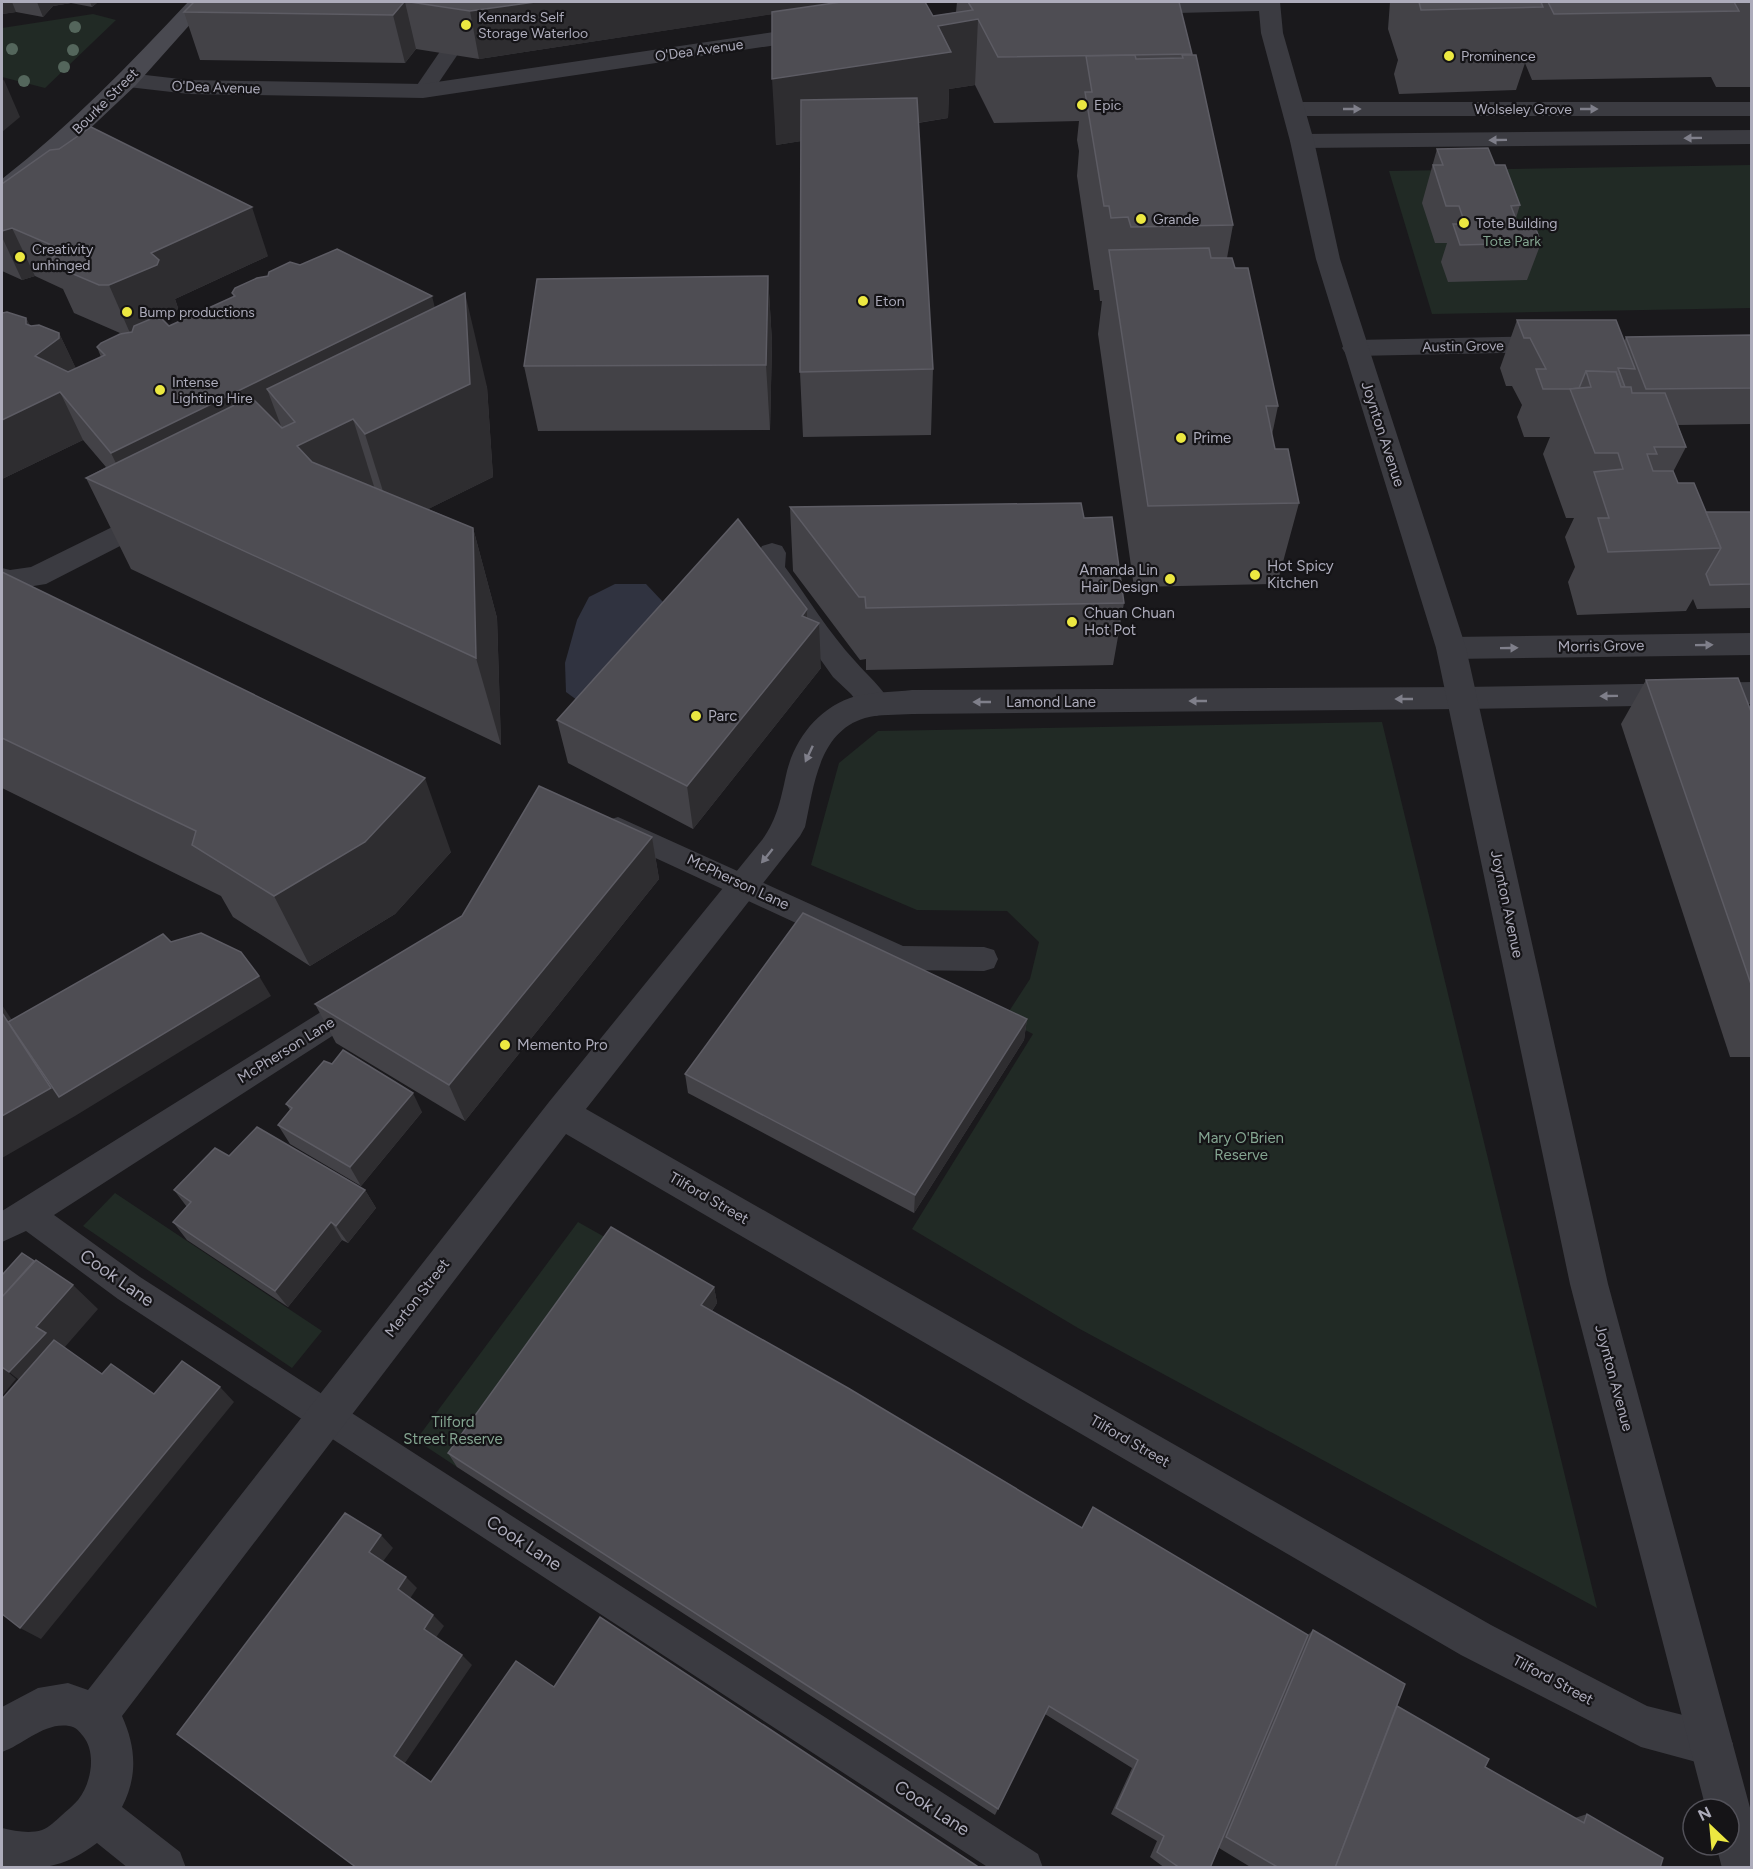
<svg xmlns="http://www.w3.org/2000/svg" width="1753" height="1869" font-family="Figtree,sans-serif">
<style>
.green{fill:#212a25}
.water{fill:#303340}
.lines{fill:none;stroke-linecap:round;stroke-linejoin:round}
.service{fill:#3b3b41;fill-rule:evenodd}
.pedestrian{fill:#3b3b41;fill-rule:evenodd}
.minor{fill:#3b3b41;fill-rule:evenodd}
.tertiary{fill:#3b3b41;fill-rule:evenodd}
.secondary{fill:#494950;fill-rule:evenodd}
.tree{fill:#54665c}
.wall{fill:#434247}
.shaded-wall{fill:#2e2d30}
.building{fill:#4e4d53;stroke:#5d5c64;stroke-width:1.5}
.oneway{fill:#7f7f8a}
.poi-dot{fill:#ece841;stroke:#151417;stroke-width:2}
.labels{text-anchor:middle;stroke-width:4.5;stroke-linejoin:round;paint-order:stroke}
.far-poi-label{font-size:14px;fill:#adacbb;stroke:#151417;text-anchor:start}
.far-street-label{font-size:14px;fill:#adacbb;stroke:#151417}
.far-park-label{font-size:14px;fill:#84a591;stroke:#151417}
.street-label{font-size:15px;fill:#adacbb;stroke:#151417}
.poi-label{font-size:15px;fill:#adacbb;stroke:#151417;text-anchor:start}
.park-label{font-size:15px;fill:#84a591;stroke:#151417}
.near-street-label{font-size:18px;fill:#adacbb;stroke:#151417}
</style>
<rect width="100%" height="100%" fill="#1a191c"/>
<g class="green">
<polygon points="93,14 116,20 45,88 2,77 2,28"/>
<polygon points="1751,165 1751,308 1432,314 1389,171"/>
<polygon points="1382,722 1597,1608 1078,1328 912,1229 1033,1034 1004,1019 1030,979 1039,942 1007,911 917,910 811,865 839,763 878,731"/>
<polygon points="115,1193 322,1331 292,1368 83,1226"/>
<polygon points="578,1222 617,1244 457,1467 416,1440"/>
</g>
<polygon class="water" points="615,584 646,584 663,602 581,703 566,692 565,663 577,620 589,597"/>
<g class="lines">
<g class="service">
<polygon points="448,48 455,50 458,54 433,91 430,95 416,95 413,91 441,50"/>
<polygon points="618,817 903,946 984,947 994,950 998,959 994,968 984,971 901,970 891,967 608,836 604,828 608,820"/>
<polygon points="358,991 368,995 373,1004 368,1013 54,1215 140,1277 1038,1854 1043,1868 989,1868 118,1299 26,1231 2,1242 2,1211 348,995"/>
</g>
<path class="pedestrian" d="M772,543L782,546L786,553L785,567C808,598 829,633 855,661C868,676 882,687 891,704L887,712L876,716L865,712L851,694L833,677L761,576C755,566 756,556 762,546Z"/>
<g class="minor">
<polygon points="1294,102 1752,102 1752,116 1294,116 1286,114 1283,109 1286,104"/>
<polygon points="1752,130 1752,144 1302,148 1294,146 1290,141 1294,136 1302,134"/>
<polygon points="1554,336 1563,338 1567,344 1563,350 1554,352 1355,356 1346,354 1342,348 1346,342 1355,340"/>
<polygon points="155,506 165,509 169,516 165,523 46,584 2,591 2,568 10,570 31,567"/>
<polygon points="1752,633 1752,655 1451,659 1441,656 1436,648 1441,640 1451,637"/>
<path d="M1752,682V704L1463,709L912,714C897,715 879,714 865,718C818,732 814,787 805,827L800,836L586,1109L1491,1625L1647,1706L1711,1722L1726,1729L1733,1744L1726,1759L1711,1766L1641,1747L1461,1655L566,1134L122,1716C136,1747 138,1776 122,1807L180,1852L186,1868H128L97,1843C62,1869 46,1868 2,1868V1828C15,1831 29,1834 42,1830C50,1827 55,1821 61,1816C66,1811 73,1806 78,1800C91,1784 97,1753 83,1736C79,1731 76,1727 69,1726C44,1722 23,1745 2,1752V1707L38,1688L68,1683L88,1690L549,1102L762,840C778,818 781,797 787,771C796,736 821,706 856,696C874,692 894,692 912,690L1463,687Z"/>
</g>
<g class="tertiary">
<polygon points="1136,2 1280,2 1283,33 1314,141 1340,259 1466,648 1608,1284 1752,1815 1752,1868 1722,1868 1716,1845 1729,1845 1729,1809 1706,1809 1570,1284 1436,648 1316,259 1290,141 1261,33 1259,11 1136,14 1128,13 1125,8 1128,3"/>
<polygon points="815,26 823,28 826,33 823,38 423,98 189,94 128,87 120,85 117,80 120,75 128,73 189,80 423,84"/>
</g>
<path class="secondary" d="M188,2H210L136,85L62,155L10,195L2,197V179C70,126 129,65 188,2Z"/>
</g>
<g class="tree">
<circle cx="75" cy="27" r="6"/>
<circle cx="12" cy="49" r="6"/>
<circle cx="73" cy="50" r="6"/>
<circle cx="64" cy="67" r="6"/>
<circle cx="24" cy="81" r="6"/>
</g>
<g class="wall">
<polygon points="2,2 98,2 92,7 71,3 53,6 43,17 16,12 2,14"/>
<polygon points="194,2 925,2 933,16 956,12 957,2 1179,2 1233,225 1227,258 1235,268 1278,406 1272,435 1275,449 1299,503 1277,584 1134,587 1098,334 1102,301 1100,301 1099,290 1094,290 1077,176 1079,151 1077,140 1079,121 994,123 975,85 949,89 948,118 918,123 933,369 931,435 803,437 800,372 801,141 776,145 772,14 479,59 416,49 405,63 200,60 184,12"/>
<polygon points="1390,2 1752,2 1752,87 1716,87 1711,77 1532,80 1525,63 1516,90 1399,94 1394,74 1398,60 1388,29"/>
<polygon points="1437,149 1495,165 1520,205 1516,218 1517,222 1541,243 1527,280 1448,282 1441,262 1447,243 1435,243 1422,203"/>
<polygon points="2,184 268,256 175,299 178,308 176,313 162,319 169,326 234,297 232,293 434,307 487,387 493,477 428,509 473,528 497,618 501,745 131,569 86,478 106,467 83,440 2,479 2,313 26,318 30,326 59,333 76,369 101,357 97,347 125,333 120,333 74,313 63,289 35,276 22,280 2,271"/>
<polygon points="768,276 772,342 770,430 538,431 524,366"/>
<polygon points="1517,320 1624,341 1626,337 1752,335 1752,424 1678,425 1686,447 1673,472 1678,483 1706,512 1752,512 1752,608 1697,609 1693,599 1686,611 1577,615 1568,582 1575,567 1565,537 1574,518 1566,518 1543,454 1550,437 1524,437 1517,417 1522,405 1512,386 1506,386 1500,368"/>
<polygon points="790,507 1084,518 1124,603 1113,665 866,670 866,659 860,660 793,571"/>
<polygon points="2,572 451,852 395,914 310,966 233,917 221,896 2,788"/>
<polygon points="807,609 808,618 821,668 693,829 568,763 557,720"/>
<polygon points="1646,680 1752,714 1752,1057 1730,1057 1621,724"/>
<polygon points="652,837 659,879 465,1121 336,1043 315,1004 462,916"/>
<polygon points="1027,1019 1024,1040 914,1213 688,1093 685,1074"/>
<polygon points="332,1064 422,1112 361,1186 290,1144 278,1125 290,1110 286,1104"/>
<polygon points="229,1156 365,1190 376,1208 348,1243 342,1240 288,1307 187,1240 173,1222 187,1207 174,1190"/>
<polygon points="714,1287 717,1303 712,1311 1082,1528 1308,1635 1313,1630 1397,1706 1485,1767 1575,1818 1587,1814 1660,1868 1252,1868 1219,1848 1210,1868 1165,1868 1150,1857 1157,1841 1111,1814 1132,1768 1045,1714 995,1815 457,1467 448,1453"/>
</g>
<g class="shaded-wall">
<polygon points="2,2 12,2 16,12 2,14"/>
<polygon points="37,2 70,2 71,3 53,6 43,17"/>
<polygon points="90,2 98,2 92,7"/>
<polygon points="404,2 405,2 416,49 405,63 393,15"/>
<polygon points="535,2 852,2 479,59 470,11"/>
<polygon points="978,19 975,85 949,89 948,118 776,145 772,79 938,26"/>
<polygon points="4,80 20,117 2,132 2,81"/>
<polygon points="252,207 268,256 175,299 178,308 176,313 130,333 109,285 151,253"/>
<polygon points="12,228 35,276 22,280 2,237 2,231"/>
<polygon points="768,276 772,342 770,430 766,365"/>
<polygon points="465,293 487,387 493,477 394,526 365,434"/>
<polygon points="432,296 444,344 267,389 281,426 134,500 111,453"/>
<polygon points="26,318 42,351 59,333 82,381 60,392 83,440 2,479 2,420 35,356 26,324"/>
<polygon points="353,419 382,512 330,538 297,446"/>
<polygon points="473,528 497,618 501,745 476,658"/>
<polygon points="807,609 808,637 819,623 821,668 693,829 687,786"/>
<polygon points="425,778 451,852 395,914 310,966 274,896"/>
<polygon points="652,837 659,879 465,1121 449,1085"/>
<polygon points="259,976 271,996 75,1116 2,1158 2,1005 62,1095"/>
<polygon points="1027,1019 1024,1040 914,1213 915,1195"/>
<polygon points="413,1093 422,1112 361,1186 350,1167"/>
<polygon points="365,1190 376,1208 348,1243 336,1226"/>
<polygon points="331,1222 342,1240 288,1307 275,1291"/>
<polygon points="73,1285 98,1309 64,1348 37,1394 9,1372 36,1327"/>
<polygon points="714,1287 717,1303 705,1321 701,1305"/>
<polygon points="2,1367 16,1379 2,1396"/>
<polygon points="220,1387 234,1402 41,1639 20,1628"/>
<polygon points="381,1535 393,1548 381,1564 369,1552"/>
<polygon points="406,1577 417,1588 409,1600 398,1589"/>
<polygon points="433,1615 444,1626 435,1639 424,1629"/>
<polygon points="462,1655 472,1665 405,1763 442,1789 394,1756"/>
</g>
<g class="building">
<polygon points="194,2 404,2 393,15 184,12"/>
<polygon points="410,2 535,2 470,11"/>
<polygon points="841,2 925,2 933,16 973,10 968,2 1179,2 1192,54 998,57 978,19 938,26 951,52 772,79 772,12"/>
<polygon points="1419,2 1541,2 1543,7 1421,10"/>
<polygon points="1548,2 1734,2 1739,11 1554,14"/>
<polygon points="1135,55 1136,59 1183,58 1182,55 1196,55 1233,225 1131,227 1128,217 1111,218 1109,206 1104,206 1085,92 1092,92 1086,56"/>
<polygon points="917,98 933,369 800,372 801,100"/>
<polygon points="91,127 252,207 151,253 159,260 157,265 109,285 99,285 52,265 52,258 63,250 12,228 2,231 2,184 50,150 59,149"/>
<polygon points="1488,148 1495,165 1505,165 1520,205 1511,206 1517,222 1533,221 1541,243 1460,245 1453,224 1465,224 1459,206 1446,206 1433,165 1443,165 1437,149"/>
<polygon points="1209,248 1211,258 1232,258 1235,268 1248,268 1278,406 1266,406 1275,449 1288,449 1299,503 1148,506 1109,250"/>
<polygon points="337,249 432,296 111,453 60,392 2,420 2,313 7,312 26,318 26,324 31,326 39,325 59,333 59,338 35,356 68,372 105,355 97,347 101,343 120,334 132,332 134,326 153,318 162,319 169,326 235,296 232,293 235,288 257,278 268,276 269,272 290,262 300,265"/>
<polygon points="768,276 766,365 524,366 537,279"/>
<polygon points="465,293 470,384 365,434 353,419 297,446 312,462 473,528 476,658 86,478 251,397 282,428 295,422 267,389"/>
<polygon points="1517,320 1616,320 1635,369 1618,368 1625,387 1621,387 1616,372 1586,371 1579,388 1570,389 1543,389 1536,369 1546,369 1530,338 1524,338"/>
<polygon points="1752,335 1752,388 1646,389 1626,337"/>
<polygon points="1586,371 1616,372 1621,387 1631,387 1632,393 1665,393 1686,447 1654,447 1657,454 1647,454 1653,471 1673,471 1678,483 1694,483 1721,548 1608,552 1598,518 1609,518 1594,472 1623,469 1618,453 1595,453 1570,389 1591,387"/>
<polygon points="1081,503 1084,518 1112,517 1124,603 866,608 865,597 859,597 790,507"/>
<polygon points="1706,512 1752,512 1752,584 1710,585 1706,574 1721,548"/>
<polygon points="738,519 807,609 802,616 819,623 687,786 557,720"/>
<polygon points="2,572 425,778 365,842 274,896 192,845 196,831 2,738"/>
<polygon points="1738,678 1752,714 1752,987 1646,680"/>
<polygon points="539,786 652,837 449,1085 315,1004 462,916"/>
<polygon points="803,913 1027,1019 915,1195 685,1074"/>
<polygon points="201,933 241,952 259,976 59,1097 8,1022 163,934 171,942"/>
<polygon points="2,1013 51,1088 2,1116"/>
<polygon points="343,1050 413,1093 350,1167 278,1125 292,1108 286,1104 324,1061 332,1064"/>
<polygon points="257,1127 365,1190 336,1226 331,1222 275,1291 173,1222 191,1202 174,1190 215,1148 229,1156"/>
<polygon points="611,1227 714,1287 701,1305 848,1388 1082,1528 1093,1507 1308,1635 1210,1868 1180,1868 1157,1852 1164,1836 1116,1808 1138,1760 1049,1706 998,1809 448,1453"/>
<polygon points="22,1253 34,1261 2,1297 2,1275"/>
<polygon points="36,1260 73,1285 36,1327 46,1333 9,1372 2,1367 2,1297"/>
<polygon points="54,1340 102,1374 111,1364 154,1394 182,1361 220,1387 20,1628 2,1614 2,1399"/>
<polygon points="345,1513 381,1535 369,1552 406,1577 398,1589 433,1615 424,1629 462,1655 394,1756 431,1782 516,1661 554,1687 600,1617 980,1868 357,1868 177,1734"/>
<polygon points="1313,1630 1405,1684 1335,1868 1279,1868 1226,1837"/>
<polygon points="1397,1706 1489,1759 1485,1767 1584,1823 1587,1814 1663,1858 1660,1868 1335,1868"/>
</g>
<defs><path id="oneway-solid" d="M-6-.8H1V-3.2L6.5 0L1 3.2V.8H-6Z" transform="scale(1.5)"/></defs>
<g class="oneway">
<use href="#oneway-solid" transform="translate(1352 109)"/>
<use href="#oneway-solid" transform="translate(1589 109)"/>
<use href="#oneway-solid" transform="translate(1693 138) rotate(179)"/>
<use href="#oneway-solid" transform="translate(1498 140) rotate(179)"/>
<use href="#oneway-solid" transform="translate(1704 645) rotate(-1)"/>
<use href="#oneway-solid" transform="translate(1509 648) rotate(-1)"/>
<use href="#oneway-solid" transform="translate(1609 696) rotate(179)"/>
<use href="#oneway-solid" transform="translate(1404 699) rotate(180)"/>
<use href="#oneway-solid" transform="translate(1198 701) rotate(180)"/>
<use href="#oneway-solid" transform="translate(982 702) rotate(180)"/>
<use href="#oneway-solid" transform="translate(809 754) rotate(115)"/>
<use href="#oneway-solid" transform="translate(767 856) rotate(129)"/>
</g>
<g class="poi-dot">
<circle cx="466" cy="25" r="6"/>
<circle cx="1449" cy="56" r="6"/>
<circle cx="1082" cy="105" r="6"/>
<circle cx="1141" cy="219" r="6"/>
<circle cx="1464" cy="223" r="6"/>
<circle cx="20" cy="257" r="6"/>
<circle cx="863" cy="301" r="6"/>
<circle cx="127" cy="312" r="6"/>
<circle cx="160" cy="390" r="6"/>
<circle cx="1181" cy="438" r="6"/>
<circle cx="1255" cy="575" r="6"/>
<circle cx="1170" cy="579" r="6"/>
<circle cx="1072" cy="622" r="6"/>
<circle cx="696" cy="716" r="6"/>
<circle cx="505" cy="1045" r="6"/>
</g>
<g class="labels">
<g class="far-poi-label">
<text x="478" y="22">Kennards Self<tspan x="478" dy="16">Storage Waterloo</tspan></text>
<text x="1461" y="61">Prominence</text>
<text x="1094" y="110">Epic</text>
<text x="1153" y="224">Grande</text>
<text x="1476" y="228">Tote Building</text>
<text x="32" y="254">Creativity<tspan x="32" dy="16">unhinged</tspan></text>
<text x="875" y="306">Eton</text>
<text x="139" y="317">Bump productions</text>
<text x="172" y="387">Intense<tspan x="172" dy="16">Lighting Hire</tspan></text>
</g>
<g class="far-street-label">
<text transform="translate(699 50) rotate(-8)" y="5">O'Dea Avenue</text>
<text transform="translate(216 87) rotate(2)" y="5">O'Dea Avenue</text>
<text transform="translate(105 101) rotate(-45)" y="5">Bourke Street</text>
<text x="1523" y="114">Wolseley Grove</text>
<text transform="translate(1463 346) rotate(-1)" y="5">Austin Grove</text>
</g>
<g class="far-park-label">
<text x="1512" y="246">Tote Park</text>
</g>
<g class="street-label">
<text transform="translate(1383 434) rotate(72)" y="5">Joynton Avenue</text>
<text transform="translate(1601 646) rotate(-1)" y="5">Morris Grove</text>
<text x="1051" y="707">Lamond Lane</text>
<text transform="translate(738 882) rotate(25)" y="5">McPherson Lane</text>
<text transform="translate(1507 904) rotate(78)" y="5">Joynton Avenue</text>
<text transform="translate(286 1050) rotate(-32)" y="5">McPherson Lane</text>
<text transform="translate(709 1198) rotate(30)" y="5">Tilford Street</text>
<text transform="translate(417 1298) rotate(-52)" y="5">Merton Street</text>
<text transform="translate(1614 1378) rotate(75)" y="5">Joynton Avenue</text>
<text transform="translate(1130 1441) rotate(30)" y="5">Tilford Street</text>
<text transform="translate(1553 1680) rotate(28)" y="5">Tilford Street</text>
</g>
<g class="poi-label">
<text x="1193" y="443">Prime</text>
<text x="1267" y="571">Hot Spicy<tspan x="1267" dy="17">Kitchen</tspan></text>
<text x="1158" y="575" text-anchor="end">Amanda Lin<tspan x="1158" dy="17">Hair Design</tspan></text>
<text x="1084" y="618">Chuan Chuan<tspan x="1084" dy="17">Hot Pot</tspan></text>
<text x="708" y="721">Parc</text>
<text x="517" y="1050">Memento Pro</text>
</g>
<g class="park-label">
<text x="1241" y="1143">Mary O'Brien<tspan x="1241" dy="17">Reserve</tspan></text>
<text x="453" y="1427">Tilford<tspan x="453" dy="17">Street Reserve</tspan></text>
</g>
<g class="near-street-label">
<text transform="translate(117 1278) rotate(35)" y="6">Cook Lane</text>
<text transform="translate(524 1543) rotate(33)" y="6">Cook Lane</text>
<text transform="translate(932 1808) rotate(33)" y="6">Cook Lane</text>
</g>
</g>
<rect width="1753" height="1869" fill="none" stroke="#adacbb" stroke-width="6"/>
<g transform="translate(1711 1827) rotate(334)"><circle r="28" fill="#151417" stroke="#525159" stroke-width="1.5"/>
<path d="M0-4.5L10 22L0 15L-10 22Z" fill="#ece841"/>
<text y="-9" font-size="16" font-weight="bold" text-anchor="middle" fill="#adacbb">N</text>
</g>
</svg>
